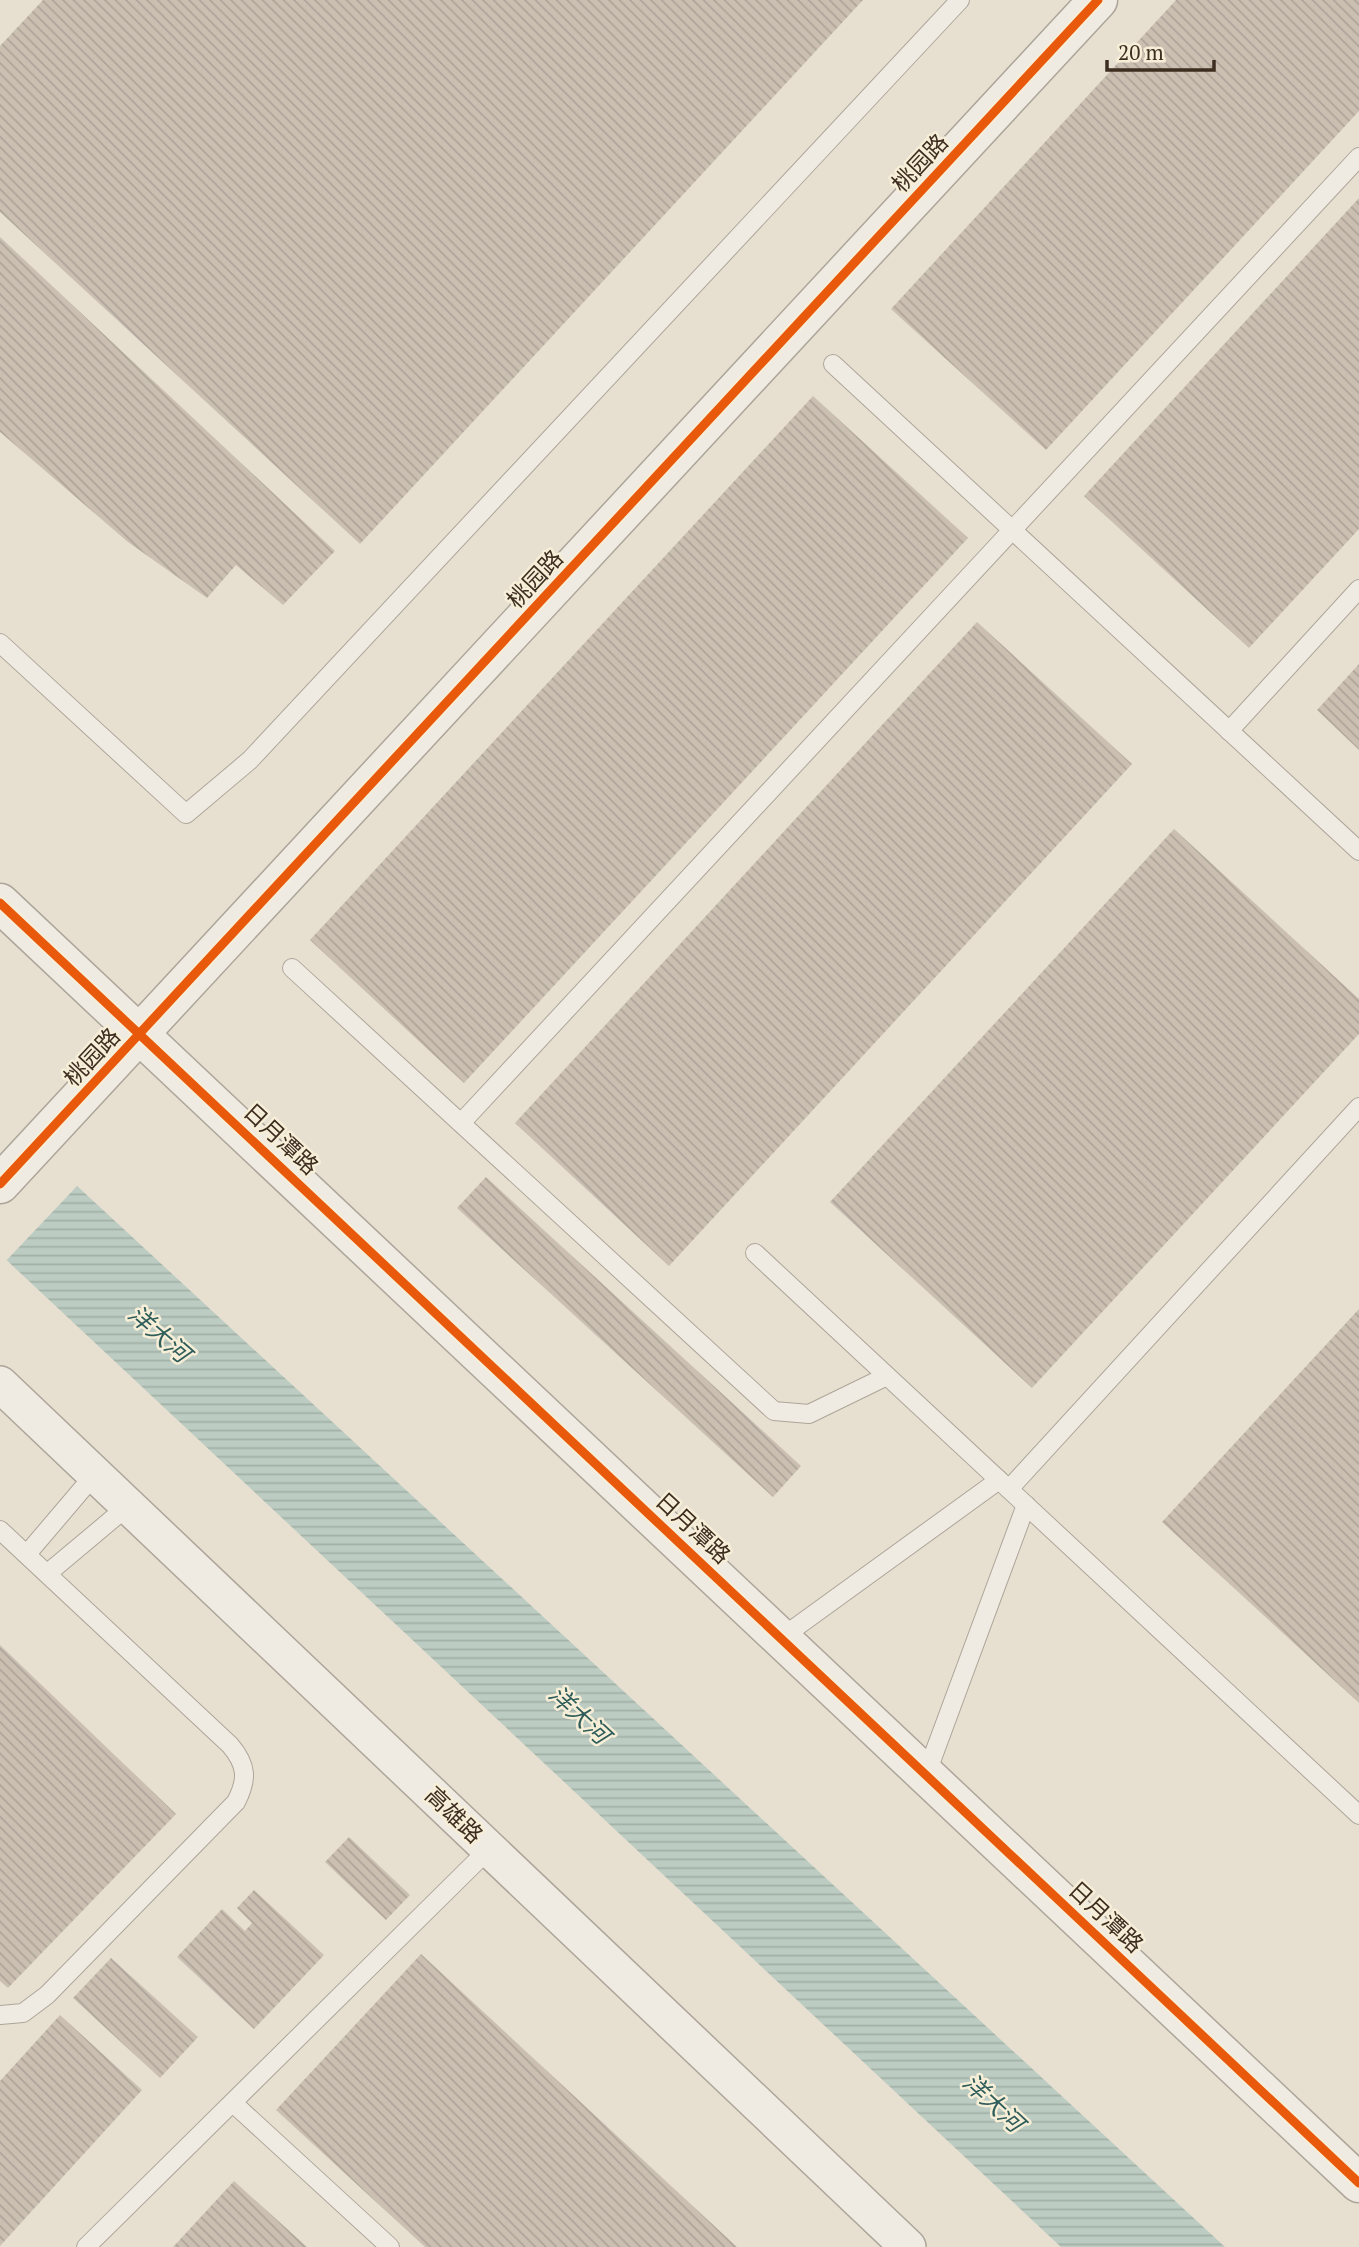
<svg xmlns="http://www.w3.org/2000/svg" width="1359" height="2247" font-family="'PT Serif','Noto Sans SC',serif">
<style>
.water{fill:url(#water-rules)}
.pier{fill:#e7e0d1}
.building{fill:url(#building-back-hatch)}
.lines{fill:none;stroke-linecap:round;stroke-linejoin:round}
.service-casing{stroke:#ada599;stroke-width:20}
.minor-casing{stroke:#ada599;stroke-width:38}
.tertiary-casing{stroke:#ada599;stroke-width:41}
.service{stroke:#efebe3;stroke-width:18}
.minor{stroke:#efebe3;stroke-width:35}
.tertiary{stroke:#efebe3;stroke-width:38}
.cycleway-casing{stroke:#f7eed8;stroke-width:13}
.cycleway{stroke:#e8590c;stroke-width:9}
.labels{text-anchor:middle;stroke-width:5;stroke-linejoin:round;paint-order:stroke}
.street-label{font-size:23px;fill:#3d2e20;stroke:#f7eed8}
.water-label{font-size:24px;font-style:italic;fill:#2f5d5a;stroke:#f7eed8}
</style>
<defs>
<pattern id="water-rules" width="6" height="5" patternUnits="userSpaceOnUse" patternTransform="scale(1.75)"><rect width="6" height="5" fill="#bcccc2"/><path d="M0 2.5h6" fill="none" stroke="#a2b0a6"/></pattern>
<pattern id="building-back-hatch" width="6" height="6" patternUnits="userSpaceOnUse" patternTransform="scale(1.75)"><rect width="6" height="6" fill="#cbbfb2"/><path d="M-1 5l2 2M0 0l6 6M5-1l2 2" fill="none" stroke="#afa499"/></pattern>
</defs>
<rect width="100%" height="100%" fill="#e7e0d1"/>
<polygon class="water" points="0,1115 63,1173 1225,2247 1061,2247 0,1254"/>
<polygon class="pier" points="0,1111 79,1184 4,1263 0,1259"/>
<g class="building">
<polygon points="43,0 863,0 360,544 0,212 0,46"/>
<polygon points="1176,0 1359,0 1359,111 1046,450 891,309"/>
<polygon points="1359,198 1359,529 1249,648 1084,496"/>
<polygon points="0,237 335,551 283,605 236,565 207,598 128,542 0,432"/>
<polygon points="813,396 968,538 464,1083 310,940"/>
<polygon points="977,622 1132,764 669,1266 515,1123"/>
<polygon points="1359,664 1359,750 1317,710"/>
<polygon points="1174,829 1359,999 1359,1034 1032,1388 830,1202"/>
<polygon points="486,1177 801,1466 773,1497 457,1208"/>
<polygon points="1359,1309 1359,1703 1162,1522"/>
<polygon points="0,1645 176,1814 8,1988 0,1981"/>
<polygon points="349,1837 410,1895 386,1920 325,1862"/>
<polygon points="254,1890 324,1955 254,2029 177,1957 222,1909 245,1931 252,1923 237,1908"/>
<polygon points="421,1954 737,2247 425,2247 276,2110"/>
<polygon points="111,1958 198,2037 160,2078 73,1998"/>
<polygon points="60,2015 142,2090 0,2246 0,2081"/>
<polygon points="234,2181 307,2247 173,2247"/>
</g>
<g class="lines">
<g class="service-casing">
<g id="service">
<polyline points="833,364 1359,851"/>
<polyline points="0,643 186,814 250,760 960,0"/>
<polyline points="1229,731 1359,589"/>
<polyline points="292,968 774,1411 809,1414 887,1376"/>
<polyline points="461,1123 1359,157"/>
<polyline points="755,1253 1359,1815"/>
<polyline points="1009,1489 1359,1107"/>
<path d="M0,1530L230,1745C247,1765 248,1779 236,1802L47,1995L23,2013L0,2015"/>
<polyline points="27,1554 95,1474"/>
<polyline points="48,1573 128,1506"/>
<polyline points="781,1638 999,1480"/>
<polyline points="926,1775 1026,1505"/>
<polyline points="233,2103 390,2247"/>
<polyline points="86,2247 489,1849"/>
</g>
</g>
<g class="minor-casing">
<polyline id="minor" points="0,1384 908,2247"/>
</g>
<g class="tertiary-casing">
<g id="tertiary">
<polyline points="0,903 1359,2183"/>
<polyline points="0,1184 1098,0"/>
</g>
</g>
<use href="#service" class="service"/>
<use href="#minor" class="minor"/>
<use href="#tertiary" class="tertiary"/>
<g class="cycleway-casing">
<g id="cycleway">
<polyline points="0,903 1359,2183"/>
<polyline points="0,1184 1098,0"/>
</g>
</g>
<use href="#cycleway" class="cycleway"/>
</g>
<g class="labels">
<g class="street-label">
<text transform="translate(920 163) rotate(-47)" y="8">桃园路</text>
<text transform="translate(535 579) rotate(-47)" y="8">桃园路</text>
<text transform="translate(92 1057) rotate(-47)" y="8">桃园路</text>
<text transform="translate(281 1139) rotate(43)" y="8">日月潭路</text>
<text transform="translate(693 1528) rotate(43)" y="8">日月潭路</text>
<text transform="translate(454 1815) rotate(44)" y="8">高雄路</text>
<text transform="translate(1106 1917) rotate(43)" y="8">日月潭路</text>
</g>
<g class="water-label">
<text transform="translate(159 1334) rotate(41)" y="8">洋大河</text>
<text transform="translate(579 1715) rotate(43)" y="8">洋大河</text>
<text transform="translate(993 2103) rotate(43)" y="8">洋大河</text>
</g>
</g>
<path d="M1107 60v10h107v-10" fill="none" stroke="#3d2e20" stroke-width="3.5"/>
<text x="1118" y="60" font-size="21" fill="#3d2e20" stroke="#f7eed8" stroke-width="5" paint-order="stroke">20 m</text>
</svg>
